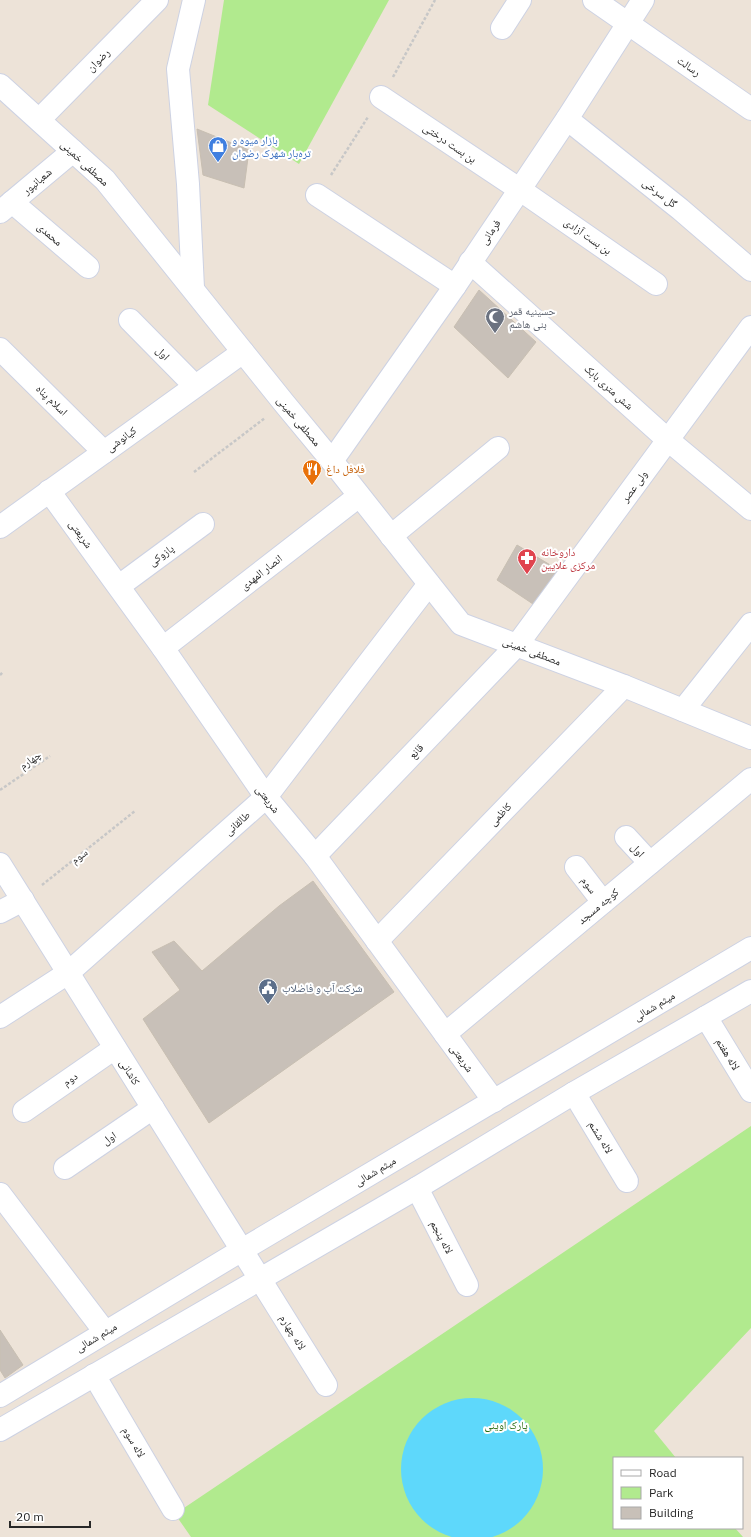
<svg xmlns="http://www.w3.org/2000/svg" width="751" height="1537" font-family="'IBM Plex Sans','Noto Naskh Arabic',sans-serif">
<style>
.green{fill:#b1ea8e}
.water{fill:#5ed8fb}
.building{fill:#c8c0b8;stroke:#c8bfb2}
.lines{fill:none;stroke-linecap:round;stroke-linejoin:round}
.minor-casing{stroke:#cdd2e3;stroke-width:24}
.tertiary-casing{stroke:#cdd2e3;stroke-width:24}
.secondary-casing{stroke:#cdd2e3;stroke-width:24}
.path{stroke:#c7c7c7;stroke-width:2.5;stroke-dasharray:3 2;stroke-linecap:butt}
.minor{stroke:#fff;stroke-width:22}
.tertiary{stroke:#fff;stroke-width:22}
.secondary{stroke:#fff;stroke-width:22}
.labels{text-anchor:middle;stroke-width:4;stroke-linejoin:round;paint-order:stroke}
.street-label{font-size:11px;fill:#282828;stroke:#fff}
.shop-label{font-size:11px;fill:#366cbe;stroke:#fff;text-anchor:start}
.worship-label{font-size:11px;fill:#5b616d;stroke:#fff;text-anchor:start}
.food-label{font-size:11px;fill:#c56008;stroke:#fff;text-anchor:start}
.health-label{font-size:11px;fill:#be3a42;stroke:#fff;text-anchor:start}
.service-label{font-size:11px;fill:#4e5e75;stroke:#fff;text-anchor:start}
.park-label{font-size:11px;fill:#286c12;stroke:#fff}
</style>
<rect width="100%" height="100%" fill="#ede3d8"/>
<g class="green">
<polygon points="224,0 389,0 299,164 208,105"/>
<polygon points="751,1126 751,1328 654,1431 676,1458 614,1458 614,1528 735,1528 743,1537 191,1537 175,1514"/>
</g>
<circle class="water" cx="472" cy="1469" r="71"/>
<g class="building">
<polygon points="197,129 249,150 244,188 203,175"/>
<polygon points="479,290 536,342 508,378 454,327"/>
<polygon points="517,545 557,569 536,606 497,580"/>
<polygon points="313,881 394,992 209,1123 143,1019 180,990 152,952 174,941 202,971 279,906"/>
<polygon points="0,1330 23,1365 5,1378 0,1370"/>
</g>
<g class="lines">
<g class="minor-casing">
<g id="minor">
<polyline points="594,0 751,109"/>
<polyline points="502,28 520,0"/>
<polyline points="381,97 519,189 656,284"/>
<polyline points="567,119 680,209 751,270"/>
<polyline points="317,195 455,286"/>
<polyline points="12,202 88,267"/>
<polyline points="0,212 73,151"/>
<polyline points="470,262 668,440 751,509"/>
<polyline points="130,320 195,386"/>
<polyline points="0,349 104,452"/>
<polyline points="49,491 163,648 266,797 315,856 494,1101"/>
<polyline points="391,536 498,448"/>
<polyline points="119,586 203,524"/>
<polyline points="163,648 359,496"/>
<polyline points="683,710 751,624"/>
<polyline points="626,837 650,863"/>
<polyline points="315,856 517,645"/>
<polyline points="576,867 603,902"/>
<polyline points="0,912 23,900"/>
<polyline points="377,941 624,686"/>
<polyline points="0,1017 68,973 266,797 429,584"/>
<polyline points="706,1017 751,1091"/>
<polyline points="445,1034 751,779"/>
<polyline points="574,1093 627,1181"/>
<polyline points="24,1111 115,1048"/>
<polyline points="65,1168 153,1108"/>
<polyline points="417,1188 467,1285"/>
<polyline points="0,1194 105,1332"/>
<polyline points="260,1279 326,1385"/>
<polyline points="94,1375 173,1509"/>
</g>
</g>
<g class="tertiary-casing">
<g id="tertiary">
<polyline points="332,461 455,286 567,119 643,0"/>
<polyline points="0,527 243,352"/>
<polyline points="517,645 751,327"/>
<polyline points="0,864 260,1279"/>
</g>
</g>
<g class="secondary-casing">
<g id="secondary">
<polyline points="0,85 105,180 284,403 332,461 461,624 624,686 751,738"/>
<polyline points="39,120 157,0"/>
<polyline points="193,288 188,184 178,69 194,0"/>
<polyline points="0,1396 242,1250 751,948"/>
<polyline points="0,1430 417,1188 574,1093 751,991"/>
</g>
</g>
<g class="path">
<polyline points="393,77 435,0"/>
<polyline points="331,175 368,117"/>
<polyline points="194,472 265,418"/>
<polyline points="0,675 3,672"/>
<polyline points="0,790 50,756"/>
<polyline points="42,885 135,811"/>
</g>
<use href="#minor" class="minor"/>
<use href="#tertiary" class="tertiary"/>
<use href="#secondary" class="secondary"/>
</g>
<defs>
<g id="shop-pin" transform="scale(1)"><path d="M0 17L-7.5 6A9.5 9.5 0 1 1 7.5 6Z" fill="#3f7fe0" stroke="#fff"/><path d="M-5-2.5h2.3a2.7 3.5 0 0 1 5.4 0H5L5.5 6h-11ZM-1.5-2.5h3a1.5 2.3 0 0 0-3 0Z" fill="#fff"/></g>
<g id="mosque-pin" transform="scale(1)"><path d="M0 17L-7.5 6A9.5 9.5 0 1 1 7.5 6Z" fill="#6b7280" stroke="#fff"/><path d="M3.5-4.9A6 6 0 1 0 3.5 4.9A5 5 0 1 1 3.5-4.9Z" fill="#fff"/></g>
<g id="restaurant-pin" transform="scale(1)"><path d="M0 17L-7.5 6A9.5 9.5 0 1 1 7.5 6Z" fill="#e8710a" stroke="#fff"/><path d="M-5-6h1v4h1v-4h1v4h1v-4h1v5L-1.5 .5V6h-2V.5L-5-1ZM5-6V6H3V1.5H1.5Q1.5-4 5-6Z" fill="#fff"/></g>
<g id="pharmacy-pin" transform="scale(1)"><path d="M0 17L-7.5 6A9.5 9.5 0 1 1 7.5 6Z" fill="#e0444e" stroke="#fff"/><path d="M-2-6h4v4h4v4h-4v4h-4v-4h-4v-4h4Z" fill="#fff"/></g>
<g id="civic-pin" transform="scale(1)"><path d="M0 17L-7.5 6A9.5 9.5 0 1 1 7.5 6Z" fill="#5c6f8a" stroke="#fff"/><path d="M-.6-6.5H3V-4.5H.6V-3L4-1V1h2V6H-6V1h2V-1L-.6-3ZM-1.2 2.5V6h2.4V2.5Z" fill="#fff"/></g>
</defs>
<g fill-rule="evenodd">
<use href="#shop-pin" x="218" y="146"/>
<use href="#mosque-pin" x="495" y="317"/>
<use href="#restaurant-pin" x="312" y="469"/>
<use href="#pharmacy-pin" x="527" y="558"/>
<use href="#civic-pin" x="268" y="988"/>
</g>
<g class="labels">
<g class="street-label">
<text transform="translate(98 60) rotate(-45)" y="4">رضوان</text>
<text transform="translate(689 66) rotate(35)" y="4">رسالت</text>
<text transform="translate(450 143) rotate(34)" y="4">بن بست درختی</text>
<text transform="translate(85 163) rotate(43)" y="4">مصطفی خمینی</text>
<text transform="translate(37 181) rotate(-40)" y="4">شعبانپور</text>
<text transform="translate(660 193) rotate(38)" y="4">گل سرخی</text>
<text transform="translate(490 232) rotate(-56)" y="4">فرمانی</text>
<text transform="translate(50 234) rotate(41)" y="4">محمدی</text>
<text transform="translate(588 236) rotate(35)" y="4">بن بست آزادی</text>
<text transform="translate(163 353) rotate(46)" y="4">اول</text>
<text transform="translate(609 387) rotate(42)" y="4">شش متری بابک</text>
<text transform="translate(52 400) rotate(44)" y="4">اسلام پناه</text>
<text transform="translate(299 421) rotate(50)" y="4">مصطفی خمینی</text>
<text transform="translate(121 439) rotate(-36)" y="4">کیانوشی</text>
<text transform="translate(634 486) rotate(-54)" y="4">ولی عصر</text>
<text transform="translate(81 534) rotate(54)" y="4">شریعتی</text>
<text transform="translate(161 555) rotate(-36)" y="4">پازوکی</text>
<text transform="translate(261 572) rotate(-38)" y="4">انصار المهدی</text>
<text transform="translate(532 651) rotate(21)" y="4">مصطفی خمینی</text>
<text transform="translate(416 751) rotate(-46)" y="4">قانع</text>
<text transform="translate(30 760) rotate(-35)" y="4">چهارم</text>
<text transform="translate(268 799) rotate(52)" y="4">شریعتی</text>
<text transform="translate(500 814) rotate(-46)" y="4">کاظمی</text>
<text transform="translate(237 823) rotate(-42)" y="4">طالقانی</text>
<text transform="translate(638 850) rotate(48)" y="4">اول</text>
<text transform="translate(79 856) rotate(-38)" y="4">سوم</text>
<text transform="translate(589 885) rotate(53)" y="4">سوم</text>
<text transform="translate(598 906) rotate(-40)" y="4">کوچه مسجد</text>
<text transform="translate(654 1006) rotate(-31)" y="4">میثم شمالی</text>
<text transform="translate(728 1054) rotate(59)" y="4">لاله هفتم</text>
<text transform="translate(462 1058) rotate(54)" y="4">شریعتی</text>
<text transform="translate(130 1072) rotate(58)" y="4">کاشانی</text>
<text transform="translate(70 1079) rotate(-35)" y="4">دوم</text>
<text transform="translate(601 1137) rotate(59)" y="4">لاله ششم</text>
<text transform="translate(109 1138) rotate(-34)" y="4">اول</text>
<text transform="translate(375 1171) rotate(-31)" y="4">میثم شمالی</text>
<text transform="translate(442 1237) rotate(62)" y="4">لاله پنجم</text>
<text transform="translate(293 1332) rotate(58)" y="4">لاله چهارم</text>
<text transform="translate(96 1337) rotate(-31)" y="4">میثم شمالی</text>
<text transform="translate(134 1442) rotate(59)" y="4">لاله سوم</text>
</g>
<g class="shop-label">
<text x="232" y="144">بازار میوه و<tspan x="232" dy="13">تره‌بار شهرک رضوان</tspan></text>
</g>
<g class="worship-label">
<text x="509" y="315">حسینیه قمر<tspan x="509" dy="13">بنی هاشم</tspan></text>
</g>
<g class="food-label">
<text x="326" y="473">فلافل داغ</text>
</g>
<g class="health-label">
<text x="541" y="556">داروخانه<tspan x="541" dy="13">مرکزی علایین</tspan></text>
</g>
<g class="service-label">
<text x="282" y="992">شرکت آب و فاضلاب</text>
</g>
<g class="park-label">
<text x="506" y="1429">پارک اوینی</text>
</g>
</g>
<rect x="613" y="1457" width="130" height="72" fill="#ffffff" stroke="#a9a9a9"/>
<rect x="621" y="1470" width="20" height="6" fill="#ffffff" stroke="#a9a9a9"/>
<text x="649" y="1477" font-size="12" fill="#282828">Road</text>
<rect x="621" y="1487" width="20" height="12" fill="#b1ea8e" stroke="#a9a9a9"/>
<text x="649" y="1497" font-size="12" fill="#282828">Park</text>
<rect x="621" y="1507" width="20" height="12" fill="#c8c0b8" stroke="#a9a9a9"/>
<text x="649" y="1517" font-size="12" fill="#282828">Building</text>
<path d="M10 1521v6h80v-6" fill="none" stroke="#282828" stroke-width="2"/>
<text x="16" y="1521" font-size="12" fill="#282828" stroke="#ffffff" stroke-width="3" paint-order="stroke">20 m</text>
</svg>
